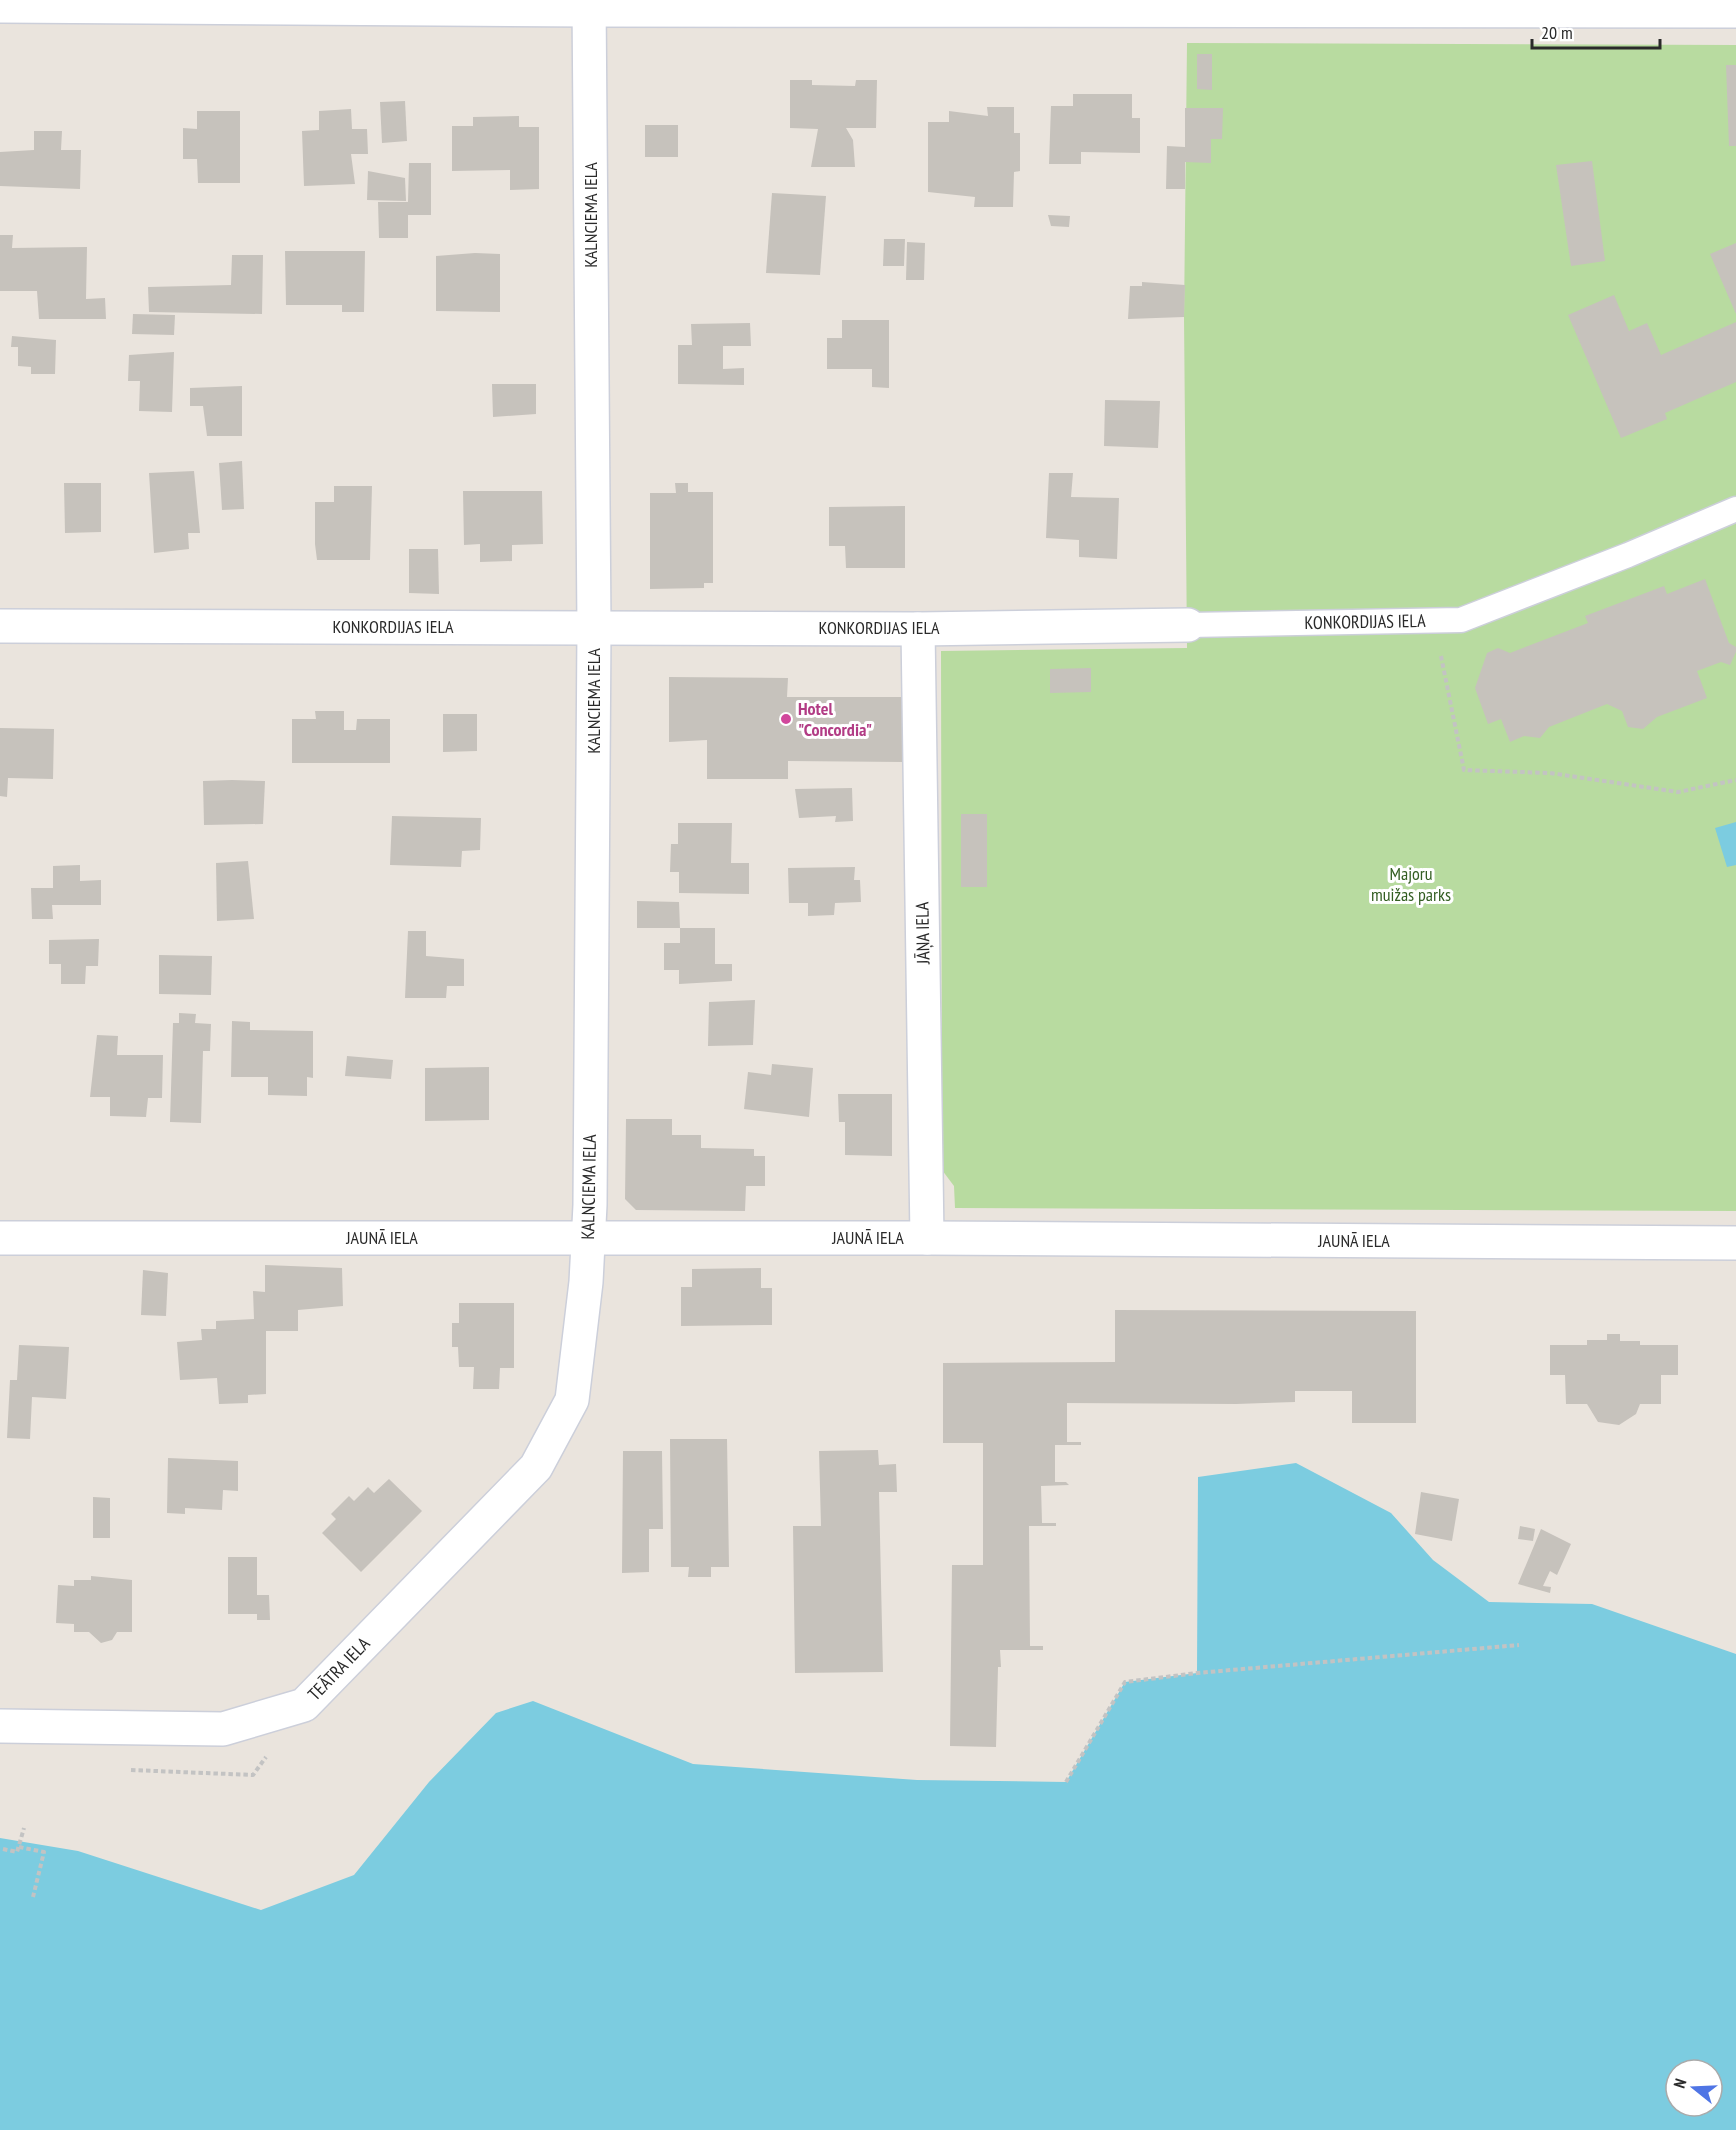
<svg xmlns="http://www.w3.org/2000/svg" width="1736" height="2130" font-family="'PT Sans Narrow',sans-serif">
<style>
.green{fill:#b8dba0}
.water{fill:#7ccce0;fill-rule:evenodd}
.building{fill:#c6c2bc}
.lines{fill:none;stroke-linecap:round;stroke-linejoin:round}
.service-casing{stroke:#cccfda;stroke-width:27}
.minor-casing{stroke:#cccfda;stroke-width:36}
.path{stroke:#c3c3c3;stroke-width:4;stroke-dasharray:4.5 3;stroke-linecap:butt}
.service{stroke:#fff;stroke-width:24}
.minor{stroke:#fff;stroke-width:33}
.hotel-dot{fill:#d1479c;stroke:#fff;stroke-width:2}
.labels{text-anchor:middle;stroke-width:6;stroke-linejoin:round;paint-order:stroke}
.street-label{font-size:18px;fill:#2a2a2a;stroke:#fff}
.hotel-label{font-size:18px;font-weight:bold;fill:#b23c85;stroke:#fff;text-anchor:start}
.park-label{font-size:18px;fill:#335e22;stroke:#fff}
</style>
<rect width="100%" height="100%" fill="#eae4dd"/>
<polygon class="green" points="1187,43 1736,45 1736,1211 955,1208 954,1186 942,1170 941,651 1187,648 1184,317"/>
<g class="water">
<polygon points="1736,822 1736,865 1727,867 1715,828"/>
<path d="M1296,1463L1391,1513L1433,1560L1489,1602L1592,1604L1736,1654V2130H0V1838L78,1851L261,1910L354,1875L429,1782L496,1713L533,1701L693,1764L917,1780L1066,1782L1125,1682L1197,1673L1198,1477ZM1676,2070H1712V2106H1676Z"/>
</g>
<g class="building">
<polygon points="1197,54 1212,54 1212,90 1197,89"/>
<polygon points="1726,65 1736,65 1736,146 1729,146"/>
<polygon points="790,80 812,80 812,85 855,86 856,80 877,80 876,128 846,128 853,140 855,167 811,167 818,129 790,128"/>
<polygon points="1073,94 1132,94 1132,118 1140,118 1140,153 1081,152 1081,164 1049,164 1051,106 1073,106"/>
<polygon points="405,101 407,141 382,143 380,102"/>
<polygon points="987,107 1014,107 1014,133 1020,133 1020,171 1014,172 1013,207 974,207 975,197 928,192 928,122 949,122 949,111 988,116"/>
<polygon points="1185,108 1223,108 1222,139 1211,139 1211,163 1185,162 1185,189 1166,189 1167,146 1185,147"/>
<polygon points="351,109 352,129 367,129 368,154 351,154 355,184 304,186 302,131 319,130 319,111"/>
<polygon points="197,111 240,111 240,183 198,183 197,159 183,159 183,128 197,129"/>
<polygon points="519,116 519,127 539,127 539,189 510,190 510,170 452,171 452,126 473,126 473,117"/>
<rect x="645" y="125" width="33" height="32"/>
<polygon points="34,131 62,131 61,150 81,150 80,189 0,186 0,152 34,150"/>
<polygon points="1592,161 1605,261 1571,266 1556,165"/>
<polygon points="409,163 431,163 431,215 408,215 408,238 379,238 378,202 408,202"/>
<polygon points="368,171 405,178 406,201 367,200"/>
<polygon points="772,193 826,196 820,275 766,273"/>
<polygon points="1048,215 1070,216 1069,227 1051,226"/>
<polygon points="0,235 13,235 12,248 87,247 86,299 105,298 106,319 39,319 37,291 0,291"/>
<polygon points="884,239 905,239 904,266 883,266"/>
<polygon points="907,242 925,243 924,280 906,280"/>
<polygon points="1736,243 1736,314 1710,254"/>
<polygon points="285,251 365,251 364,312 342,312 342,305 286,305"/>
<polygon points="475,253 500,254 500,312 436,311 436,256"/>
<polygon points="232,255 263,255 262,314 149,312 148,287 231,285"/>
<polygon points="1142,282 1185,285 1184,317 1128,319 1130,286 1142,286"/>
<polygon points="1614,295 1629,331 1647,323 1661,355 1736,322 1736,382 1665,413 1667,419 1621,438 1568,315"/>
<polygon points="133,314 175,315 174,335 132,334"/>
<polygon points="842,320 889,320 889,388 872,387 872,369 827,369 827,338 842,338"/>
<polygon points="750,323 751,346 723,346 723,369 744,368 744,385 678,384 678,345 692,345 691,324"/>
<polygon points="12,336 56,340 55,374 31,374 31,367 18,366 18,347 11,347"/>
<polygon points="174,352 172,412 139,411 140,381 128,381 129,355"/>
<polygon points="492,384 536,384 536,414 493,417"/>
<polygon points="242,386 242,436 207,436 203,406 190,406 190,388"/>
<polygon points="1105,400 1160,401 1158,448 1104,446"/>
<polygon points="242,461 244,509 222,510 219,463"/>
<polygon points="194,471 200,533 188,533 189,549 154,553 149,473"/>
<polygon points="1049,473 1073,473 1071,497 1119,498 1117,559 1079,557 1079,540 1046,538"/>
<polygon points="64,483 101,483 101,532 65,533"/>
<polygon points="675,483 688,483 688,492 713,492 713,583 704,583 704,588 650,589 650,493 676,493"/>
<polygon points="334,486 372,486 370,560 317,560 315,544 315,502 334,502"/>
<polygon points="463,491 542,491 543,544 512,545 512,561 480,562 480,544 464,545"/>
<polygon points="905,506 905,568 846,568 845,546 829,546 829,507"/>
<polygon points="409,549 438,549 439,594 409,593"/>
<polygon points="1705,579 1729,643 1736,647 1736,652 1730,665 1721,662 1697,671 1707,698 1657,717 1643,729 1628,727 1622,711 1607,704 1549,727 1540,738 1524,736 1510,742 1501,719 1488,724 1475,688 1487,653 1498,648 1510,653 1588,623 1585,616 1664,586 1667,594"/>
<polygon points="1091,668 1091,692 1050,693 1050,669"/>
<polygon points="669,677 788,678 787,697 904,697 903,762 788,761 788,779 707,779 707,740 669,742"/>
<polygon points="315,711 344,711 344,730 356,730 357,719 390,719 390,763 292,763 292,719 316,719"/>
<polygon points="443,714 477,714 477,751 443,752"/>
<polygon points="0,728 54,729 53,779 8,778 7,797 0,796"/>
<polygon points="232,780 265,781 263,824 204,825 203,781"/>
<polygon points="852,788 853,821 835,822 836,816 799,818 795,789"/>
<rect x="961" y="814" width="26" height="73"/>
<polygon points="392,816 481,818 480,850 462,851 461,867 390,865"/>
<polygon points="678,823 732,823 731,863 749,863 749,894 679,893 679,872 670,872 671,844 678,844"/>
<polygon points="248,861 254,919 217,921 216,863"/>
<polygon points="80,865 80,881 101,880 101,905 52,905 53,919 32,919 31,888 53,888 53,866"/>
<polygon points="855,867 854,880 860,880 861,902 835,903 834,915 808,916 808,903 789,903 788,868"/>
<polygon points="637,901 679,902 680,928 715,928 715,964 732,964 732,981 679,984 679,970 664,970 664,943 680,943 680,928 637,928"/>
<polygon points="408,931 426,931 426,956 464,959 464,986 447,986 446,998 405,998"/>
<polygon points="99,939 98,966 86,966 85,984 61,984 61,964 49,964 49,940"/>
<polygon points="159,955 212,956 211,995 159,994"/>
<polygon points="755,1000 753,1045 708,1046 709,1002"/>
<polygon points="179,1013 196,1014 195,1023 211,1024 210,1051 203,1051 201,1123 170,1122 173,1023 179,1023"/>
<polygon points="232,1021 250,1022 250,1030 313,1031 313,1078 307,1077 307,1096 268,1095 268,1077 231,1077"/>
<polygon points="97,1035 118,1036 117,1055 163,1055 162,1098 148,1098 146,1117 110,1116 110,1097 90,1097"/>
<polygon points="347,1056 393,1060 391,1079 345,1076"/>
<polygon points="772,1064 813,1068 809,1117 744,1109 748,1072 771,1075"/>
<polygon points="489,1067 489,1120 425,1121 425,1068"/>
<polygon points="838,1094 892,1094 892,1156 845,1155 845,1122 839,1122"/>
<polygon points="626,1119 672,1119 672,1135 701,1135 701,1148 754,1149 754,1156 765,1156 765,1186 746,1186 745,1211 636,1210 625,1199"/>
<polygon points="265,1265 342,1268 343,1306 298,1310 298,1331 266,1331 266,1394 248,1395 248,1403 219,1404 217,1378 180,1380 177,1342 202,1340 201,1329 216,1329 216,1321 254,1319 253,1291 265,1292"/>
<polygon points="761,1268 761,1288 772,1288 772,1325 681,1326 681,1287 692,1287 692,1269"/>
<polygon points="143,1270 168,1273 166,1316 141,1315"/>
<polygon points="459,1303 514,1303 514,1368 500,1368 499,1389 473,1389 474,1367 459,1367 458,1347 452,1347 452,1323 459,1323"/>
<polygon points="1115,1310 1416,1311 1416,1423 1352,1423 1352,1391 1295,1391 1295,1402 1236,1404 1067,1403 1067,1442 1081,1442 1081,1445 1055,1445 1055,1482 1066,1482 1069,1485 1041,1486 1042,1523 1056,1523 1056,1526 1029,1526 1030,1646 1043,1646 1043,1650 1000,1650 1001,1667 998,1667 996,1747 950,1746 952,1565 983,1565 983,1443 943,1443 943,1363 1115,1362"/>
<polygon points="1607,1334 1620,1334 1620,1341 1640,1341 1640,1345 1678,1345 1678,1375 1661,1375 1661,1404 1640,1404 1636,1414 1619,1425 1598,1422 1587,1404 1566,1404 1565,1375 1550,1375 1550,1345 1587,1345 1587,1340 1607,1340"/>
<polygon points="19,1345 69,1347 66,1399 32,1397 30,1439 7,1438 10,1380 17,1380"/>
<polygon points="670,1439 727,1439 729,1567 711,1567 711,1577 688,1577 689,1567 671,1567"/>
<polygon points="878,1450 879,1465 896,1464 897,1492 879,1492 883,1672 795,1673 793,1526 821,1526 819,1451"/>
<polygon points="623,1451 662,1451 663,1529 649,1529 649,1572 622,1573"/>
<polygon points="168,1458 238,1461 238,1491 223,1490 222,1510 185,1508 185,1514 167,1513"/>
<polygon points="389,1479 422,1511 361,1572 322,1533 336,1519 331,1514 349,1496 354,1501 368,1487 374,1493"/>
<polygon points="1421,1492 1459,1499 1452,1541 1415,1534"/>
<polygon points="93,1497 110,1498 110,1538 93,1538"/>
<polygon points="1520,1526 1535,1529 1533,1541 1518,1539"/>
<polygon points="1541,1529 1571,1544 1557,1575 1550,1571 1543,1586 1551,1587 1550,1593 1518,1584"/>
<polygon points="228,1557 257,1557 257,1595 269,1595 270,1620 257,1620 257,1614 228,1614"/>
<polygon points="91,1576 132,1580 132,1632 117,1632 112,1640 101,1643 89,1632 74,1632 74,1624 56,1623 58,1585 74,1586 74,1580 91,1580"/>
</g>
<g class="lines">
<g class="service-casing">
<polyline id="service" points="1188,625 1461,620 1628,555 1736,509"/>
</g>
<g class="minor-casing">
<g id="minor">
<polyline points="0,6 589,10 1736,11"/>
<polyline points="0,626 918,629 1188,625"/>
<polyline points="918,629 927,1238"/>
<polyline points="0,1238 927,1238 1736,1243"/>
<polyline points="0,1726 223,1729 304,1705 536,1467 572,1400 586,1282 590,1205 594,628 589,0"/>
</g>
</g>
<g class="path">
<polyline points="1441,656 1464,770 1550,773 1678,792 1736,780"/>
<polyline points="131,1770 253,1775 266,1757"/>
<polyline points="1066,1782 1125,1682 1197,1673 1519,1645"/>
<polyline points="19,1847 44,1852 33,1897"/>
<polyline points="3,1849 17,1852 24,1828"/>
</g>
<use href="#service" class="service"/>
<use href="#minor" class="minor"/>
</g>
<circle class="hotel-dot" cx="786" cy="719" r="6"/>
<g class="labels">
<g class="street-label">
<text transform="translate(591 215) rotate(-90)" y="6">KALNCIEMA IELA</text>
<text transform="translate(1365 622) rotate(-1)" y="6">KONKORDIJAS IELA</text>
<text x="393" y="633">KONKORDIJAS IELA</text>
<text x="879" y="634">KONKORDIJAS IELA</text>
<text transform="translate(594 701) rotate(-90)" y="6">KALNCIEMA IELA</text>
<text transform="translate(923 933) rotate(-91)" y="6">JĀŅA IELA</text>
<text transform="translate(589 1187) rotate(-89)" y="6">KALNCIEMA IELA</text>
<text x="382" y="1244">JAUNĀ IELA</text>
<text x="868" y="1244">JAUNĀ IELA</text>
<text x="1354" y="1247">JAUNĀ IELA</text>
<text transform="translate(339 1669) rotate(-46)" y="6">TEĀTRA IELA</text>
</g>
<g class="hotel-label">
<text x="798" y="715">Hotel<tspan x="798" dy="21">"Concordia"</tspan></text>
</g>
<g class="park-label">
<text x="1411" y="880">Majoru<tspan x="1411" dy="21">muižas parks</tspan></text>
</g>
</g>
<g transform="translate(1694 2088) rotate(288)"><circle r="28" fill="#ffffff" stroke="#aaaaaa" stroke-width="1.5"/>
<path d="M0-4.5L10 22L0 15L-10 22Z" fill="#4f75e5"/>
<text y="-9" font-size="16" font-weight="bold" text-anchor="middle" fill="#2a2a2a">N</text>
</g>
<path d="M1532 39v9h128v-9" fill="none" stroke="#2a2a2a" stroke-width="3"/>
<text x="1541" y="39" font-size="18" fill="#2a2a2a" stroke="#ffffff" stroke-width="4.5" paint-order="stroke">20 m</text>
</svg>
